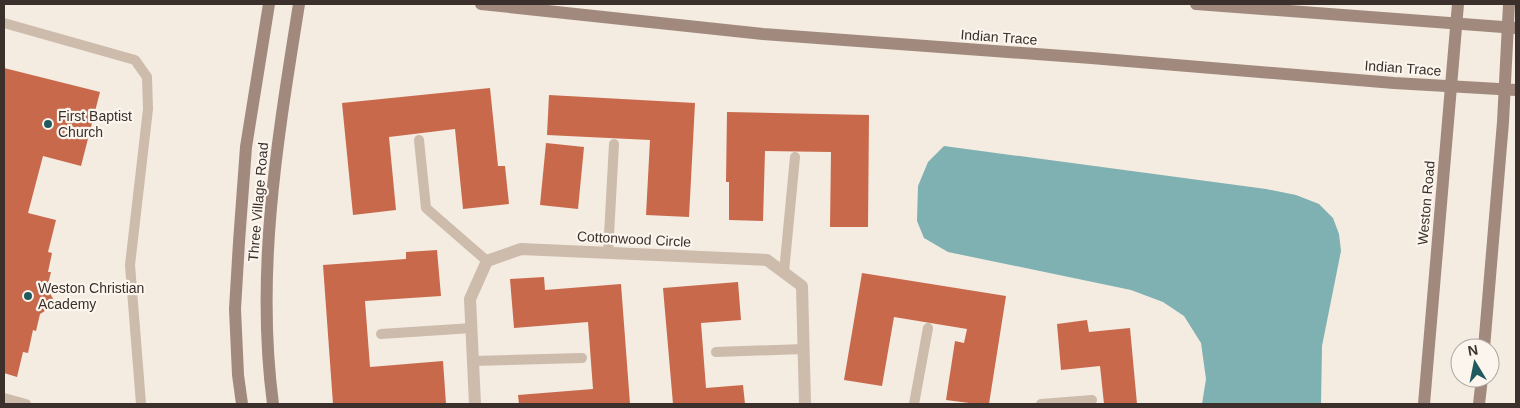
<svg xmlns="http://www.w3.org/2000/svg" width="1520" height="408" font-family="Helvetica,sans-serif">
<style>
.water{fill:#7fb0b2}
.building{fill:#c8694b}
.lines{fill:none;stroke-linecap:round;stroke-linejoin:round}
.lane{stroke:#cdbbac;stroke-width:10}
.street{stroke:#cdbbac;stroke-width:12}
.secondary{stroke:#a18a7d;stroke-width:12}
.poi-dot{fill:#1f5a5e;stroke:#fbf5ee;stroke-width:2}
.labels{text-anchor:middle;stroke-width:4.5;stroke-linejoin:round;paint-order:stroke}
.street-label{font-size:14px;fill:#3b302b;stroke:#fbf5ee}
.poi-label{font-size:14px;fill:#3b302b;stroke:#fbf5ee;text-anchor:start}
</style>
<rect width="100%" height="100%" fill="#f4ebe1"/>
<polygon class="water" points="944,146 1266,189 1296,195 1319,204 1333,218 1339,234 1341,251 1322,346 1321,404 1202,404 1206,379 1201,343 1184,316 1163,302 1131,290 948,252 924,238 917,221 918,186 928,162"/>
<g class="building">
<polygon points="4,68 100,92 81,166 43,156 28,213 56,220 48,252 52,253 48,272 51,272 47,288 56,304 40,314 36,331 33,330 28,353 23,352 17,377 4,373"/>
<polygon points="490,88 498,166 505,166 509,204 463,209 455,129 389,137 396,210 353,215 342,103"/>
<polygon points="549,95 695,103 689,217 646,215 650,140 547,135"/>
<polygon points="727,112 869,115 868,227 830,227 831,152 765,151 763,221 729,220 729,182 726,182"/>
<polygon points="546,143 584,147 578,209 540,205"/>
<polygon points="437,250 441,296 365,301 370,367 443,361 446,404 333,404 323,265 406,259 406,252"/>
<polygon points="862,273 1006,296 989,404 977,404 946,400 955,341 964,343 967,329 894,317 882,386 844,380"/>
<polygon points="544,277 545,290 621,284 630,404 519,404 518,395 593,389 588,322 514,328 510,279"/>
<polygon points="738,282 741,320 701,323 706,388 743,385 745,404 673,404 663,288"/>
<polygon points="1087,320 1089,332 1130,328 1137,404 1104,404 1100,366 1061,370 1057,324"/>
</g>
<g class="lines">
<g class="lane">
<polyline points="4,23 135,60 147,77 148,109 130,265 141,404"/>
<polyline points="419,140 426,208 487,261"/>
<polyline points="608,253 614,144"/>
<polyline points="784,272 795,157"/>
<polyline points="381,334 472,328"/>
<polyline points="716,352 804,349"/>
<polyline points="473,361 582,358"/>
<polyline points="4,398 26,404"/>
<polyline points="914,404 928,328"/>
<polyline points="1041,404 1092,400"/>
</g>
<polyline class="street" points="475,404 470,299 487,261 521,249 767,260 802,286 805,404"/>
<g class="secondary">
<polyline points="481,4 763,34 1091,58 1394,83 1516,90"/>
<polyline points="1196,4 1516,28"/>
<polyline points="1484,348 1503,122 1509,4"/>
<polyline points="242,404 238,375 235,309 239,242 246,147 269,4"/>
<path d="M273,404C255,270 278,136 299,4"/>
<polyline points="1424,404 1458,4"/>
<polyline points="1479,404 1482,378"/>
</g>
</g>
<g class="poi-dot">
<circle cx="48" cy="124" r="5"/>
<circle cx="28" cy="296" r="5"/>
</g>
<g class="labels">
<g class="street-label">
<text transform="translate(999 37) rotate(4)" y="5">Indian Trace</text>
<text transform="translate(1403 68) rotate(4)" y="5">Indian Trace</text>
<text transform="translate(258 202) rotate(-85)" y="5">Three Village Road</text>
<text transform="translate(1426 203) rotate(-85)" y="5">Weston Road</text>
<text transform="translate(634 239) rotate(3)" y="5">Cottonwood Circle</text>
</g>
<g class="poi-label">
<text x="58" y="121">First Baptist<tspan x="58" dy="16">Church</tspan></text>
<text x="38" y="293">Weston Christian<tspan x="38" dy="16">Academy</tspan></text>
</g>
</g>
<rect width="1520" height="408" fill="none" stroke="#3b302b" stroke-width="10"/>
<g transform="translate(1475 363) rotate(350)"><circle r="24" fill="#fbf5ee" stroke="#aea6a0"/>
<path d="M0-4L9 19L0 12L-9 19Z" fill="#1f5a5e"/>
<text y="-8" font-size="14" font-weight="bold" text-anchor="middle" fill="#3b302b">N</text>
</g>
</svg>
